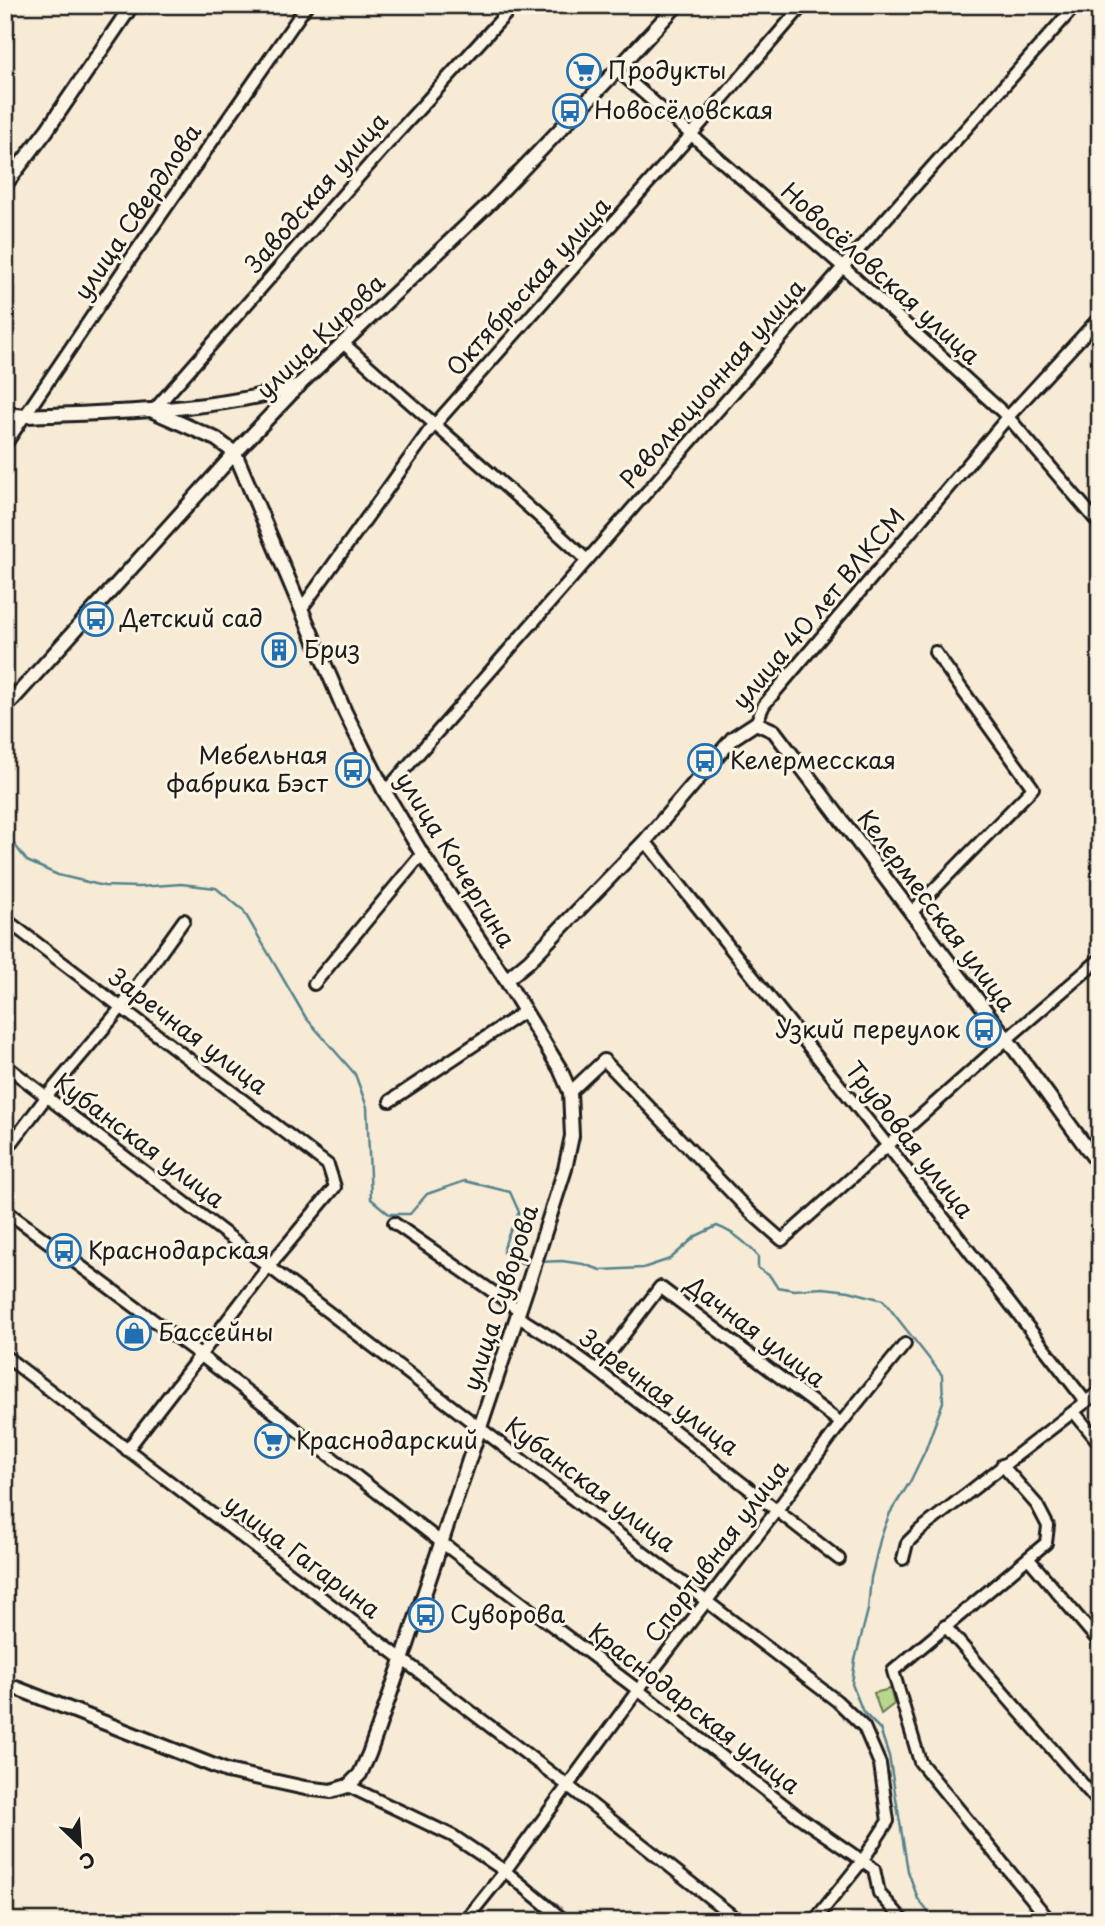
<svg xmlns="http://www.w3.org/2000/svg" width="1105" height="1926" font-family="'Playpen Sans',sans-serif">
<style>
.green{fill:#b9d68d;stroke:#6a7954;stroke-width:2}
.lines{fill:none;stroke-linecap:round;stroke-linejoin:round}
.stream{stroke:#55838d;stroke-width:2.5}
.minor-casing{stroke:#1c1c1c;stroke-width:16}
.tertiary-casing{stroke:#1c1c1c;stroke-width:18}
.minor{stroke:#fcf5e5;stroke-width:10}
.tertiary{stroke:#fcf5e5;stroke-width:12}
.labels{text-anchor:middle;stroke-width:6;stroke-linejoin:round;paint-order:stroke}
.poi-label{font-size:24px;fill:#1c1c1c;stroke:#fcf5e5;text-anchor:start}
.street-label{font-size:24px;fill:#1c1c1c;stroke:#fcf5e5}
</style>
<rect width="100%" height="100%" fill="#f8ebd5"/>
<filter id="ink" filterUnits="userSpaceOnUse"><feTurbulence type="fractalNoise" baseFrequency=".0143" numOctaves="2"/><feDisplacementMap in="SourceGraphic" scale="14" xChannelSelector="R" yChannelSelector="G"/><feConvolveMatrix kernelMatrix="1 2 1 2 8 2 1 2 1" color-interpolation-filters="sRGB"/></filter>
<g filter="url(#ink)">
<polygon class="green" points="890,1689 894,1704 881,1714 874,1693"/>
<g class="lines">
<g class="stream">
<polyline points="5,832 27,861 58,875 104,886 139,887 181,884 216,888 243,910 306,1018 355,1074 367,1107 371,1199 389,1214 410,1214 427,1194 465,1181 510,1192 519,1212 507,1238 503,1252 521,1264 529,1263"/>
<path d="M539,1262L562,1261L583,1264L601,1270L643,1268L670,1259L696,1236L717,1226C735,1233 746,1243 758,1256V1268L770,1276L777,1287L794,1290L823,1288L849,1291L883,1300L942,1375L943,1402L925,1451L910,1482L890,1513L881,1536L871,1578L868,1610L855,1660L852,1684L863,1712L880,1729L889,1756L908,1871L918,1899L935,1921"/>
</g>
<g class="minor-casing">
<g id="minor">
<polyline points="617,70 843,267 1008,417 1100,525"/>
<path d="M343,343C424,416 507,486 587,560"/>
<polyline points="153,411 391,140 514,5"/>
<polyline points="5,445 134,254 307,5"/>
<polyline points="302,608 429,431 691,135 803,5"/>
<polyline points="756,723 764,705 1008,417 1100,317"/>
<polyline points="385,792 843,267 1076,5"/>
<polyline points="645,841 888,1146 1086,1402"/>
<polyline points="911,913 1033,788 935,652"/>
<polyline points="5,919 328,1165 335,1187 269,1266 127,1450"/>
<polyline points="314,984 422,854"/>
<polyline points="5,1065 837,1701 864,1727 880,1764 888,1821 863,1860 814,1921"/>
<polyline points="570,1092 604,1060 750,1212 782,1240 1007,1039 1100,959"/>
<polyline points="390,1101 525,1011"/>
<polyline points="5,1152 47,1096 121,1008 184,920"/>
<polyline points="5,1210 200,1355 441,1542 638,1690 799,1817 874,1869 879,1893 904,1921"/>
<polyline points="394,1223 519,1310"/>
<polyline points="517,1316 555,1340 597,1370 839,1559"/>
<polyline points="5,1356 567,1785 739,1921"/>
<polyline points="597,1370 660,1287 841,1423"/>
<polyline points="1074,1412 1100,1444"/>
<polyline points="1002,1465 1037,1505 1048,1526 1046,1543 893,1671 920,1762 1050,1921"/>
<polyline points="903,1559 907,1543 920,1530 1100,1391"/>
<polyline points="1029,1559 1100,1643"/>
<polyline points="945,1626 1100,1804"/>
<polyline points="348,1786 453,1836 505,1871 565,1921"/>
<polyline points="465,1921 505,1871 638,1690 777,1510 841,1423 905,1344"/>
</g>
</g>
<g class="tertiary-casing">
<g id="tertiary">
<polyline points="5,185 47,130 132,5"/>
<path d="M5,414L26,416C117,412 210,412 299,386"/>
<polyline points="5,708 235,453 299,385 490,203 617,70 677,5"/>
<polyline points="506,980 529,961 645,841 733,738 756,723 774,731 1007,1039 1100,1166"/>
<polyline points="5,1688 16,1688 227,1771 305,1788 331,1791 348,1786 360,1774 369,1754 402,1660 530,1278 565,1169 572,1136 570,1092 560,1069 506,980 422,854 385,792 345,712 235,453 216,439 153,411"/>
</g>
</g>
<use href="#minor" class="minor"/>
<use href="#tertiary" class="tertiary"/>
</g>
</g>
<defs>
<g id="supermarket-ring" transform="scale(1.75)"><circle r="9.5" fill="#fcf5e5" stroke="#1f6fb2" stroke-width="1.5"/><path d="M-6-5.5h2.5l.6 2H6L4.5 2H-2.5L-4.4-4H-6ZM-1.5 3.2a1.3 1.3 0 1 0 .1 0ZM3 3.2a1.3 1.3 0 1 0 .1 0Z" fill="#1f6fb2"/></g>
<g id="bus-ring" transform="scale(1.75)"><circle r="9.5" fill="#fcf5e5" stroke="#1f6fb2" stroke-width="1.5"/><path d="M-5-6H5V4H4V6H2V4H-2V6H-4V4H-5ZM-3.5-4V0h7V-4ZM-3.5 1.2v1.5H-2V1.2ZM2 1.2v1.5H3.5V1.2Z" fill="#1f6fb2"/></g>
<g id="building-ring" transform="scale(1.75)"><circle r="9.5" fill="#fcf5e5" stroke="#1f6fb2" stroke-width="1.5"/><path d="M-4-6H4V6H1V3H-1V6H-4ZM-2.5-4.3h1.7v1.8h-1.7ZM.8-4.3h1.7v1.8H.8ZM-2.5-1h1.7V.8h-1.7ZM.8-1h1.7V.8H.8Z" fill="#1f6fb2"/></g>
<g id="shop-ring" transform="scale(1.75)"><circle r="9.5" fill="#fcf5e5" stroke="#1f6fb2" stroke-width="1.5"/><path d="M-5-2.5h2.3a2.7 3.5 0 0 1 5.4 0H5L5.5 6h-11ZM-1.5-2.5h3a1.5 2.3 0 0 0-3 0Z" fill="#1f6fb2"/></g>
</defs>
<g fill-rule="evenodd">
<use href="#supermarket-ring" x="584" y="71"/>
<use href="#bus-ring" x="570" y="111"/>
<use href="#bus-ring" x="96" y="619"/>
<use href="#building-ring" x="279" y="650"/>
<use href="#bus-ring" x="705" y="761"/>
<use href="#bus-ring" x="353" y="770"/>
<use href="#bus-ring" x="984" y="1030"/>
<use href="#bus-ring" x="64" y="1251"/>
<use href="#shop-ring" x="134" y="1333"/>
<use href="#supermarket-ring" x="272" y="1441"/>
<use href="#bus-ring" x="426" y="1615"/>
</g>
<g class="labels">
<g class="poi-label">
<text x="608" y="79">Продукты</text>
<text x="594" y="119">Новосёловская</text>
<text x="120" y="627">Детский сад</text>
<text x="304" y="658">Бриз</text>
<text x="328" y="764" text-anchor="end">Мебельная<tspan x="328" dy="28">фабрика Бэст</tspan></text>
<text x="730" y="769">Келермесская</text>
<text x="960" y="1038" text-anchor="end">Узкий переулок</text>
<text x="88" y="1259">Краснодарская</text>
<text x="158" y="1341">Бассейны</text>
<text x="296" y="1449">Краснодарский</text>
<text x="450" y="1623">Суворова</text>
</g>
<g class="street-label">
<text transform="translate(317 193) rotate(-49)" y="8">Заводская улица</text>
<text transform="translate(138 212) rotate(-56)" y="8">улица Свердлова</text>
<text transform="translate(880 274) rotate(42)" y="8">Новосёловская улица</text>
<text transform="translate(529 287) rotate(-48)" y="8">Октябрьская улица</text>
<text transform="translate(321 337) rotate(-44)" y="8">улица Кирова</text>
<text transform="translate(713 384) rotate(-49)" y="8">Революционная улица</text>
<text transform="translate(819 609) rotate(-50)" y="8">улица 40 лет ВЛКСМ</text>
<text transform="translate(455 860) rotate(58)" y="8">улица Кочергина</text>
<text transform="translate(936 911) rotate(53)" y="8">Келермесская улица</text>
<text transform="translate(188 1032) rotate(37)" y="8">Заречная улица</text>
<text transform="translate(909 1140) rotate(52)" y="8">Трудовая улица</text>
<text transform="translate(139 1141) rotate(37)" y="8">Кубанская улица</text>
<text transform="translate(501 1298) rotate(-72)" y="8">улица Суворова</text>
<text transform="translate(755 1332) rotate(37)" y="8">Дачная улица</text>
<text transform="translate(659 1393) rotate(37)" y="8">Заречная улица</text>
<text transform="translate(590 1485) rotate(37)" y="8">Кубанская улица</text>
<text transform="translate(717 1552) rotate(-53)" y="8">Спортивная улица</text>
<text transform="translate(302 1557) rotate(37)" y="8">улица Гагарина</text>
<text transform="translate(694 1709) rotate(38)" y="8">Краснодарская улица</text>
</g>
</g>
<rect width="1105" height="1926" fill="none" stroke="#fcf5e5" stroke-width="28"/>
<rect x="14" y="14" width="1077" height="1898" fill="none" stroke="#1c1c1c" stroke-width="2.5" filter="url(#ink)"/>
<g transform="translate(80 1845) rotate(155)" stroke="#fcf5e5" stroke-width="5" paint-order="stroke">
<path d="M0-5L12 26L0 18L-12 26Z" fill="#1c1c1c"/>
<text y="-10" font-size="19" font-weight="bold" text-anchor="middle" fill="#1c1c1c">С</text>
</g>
</svg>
